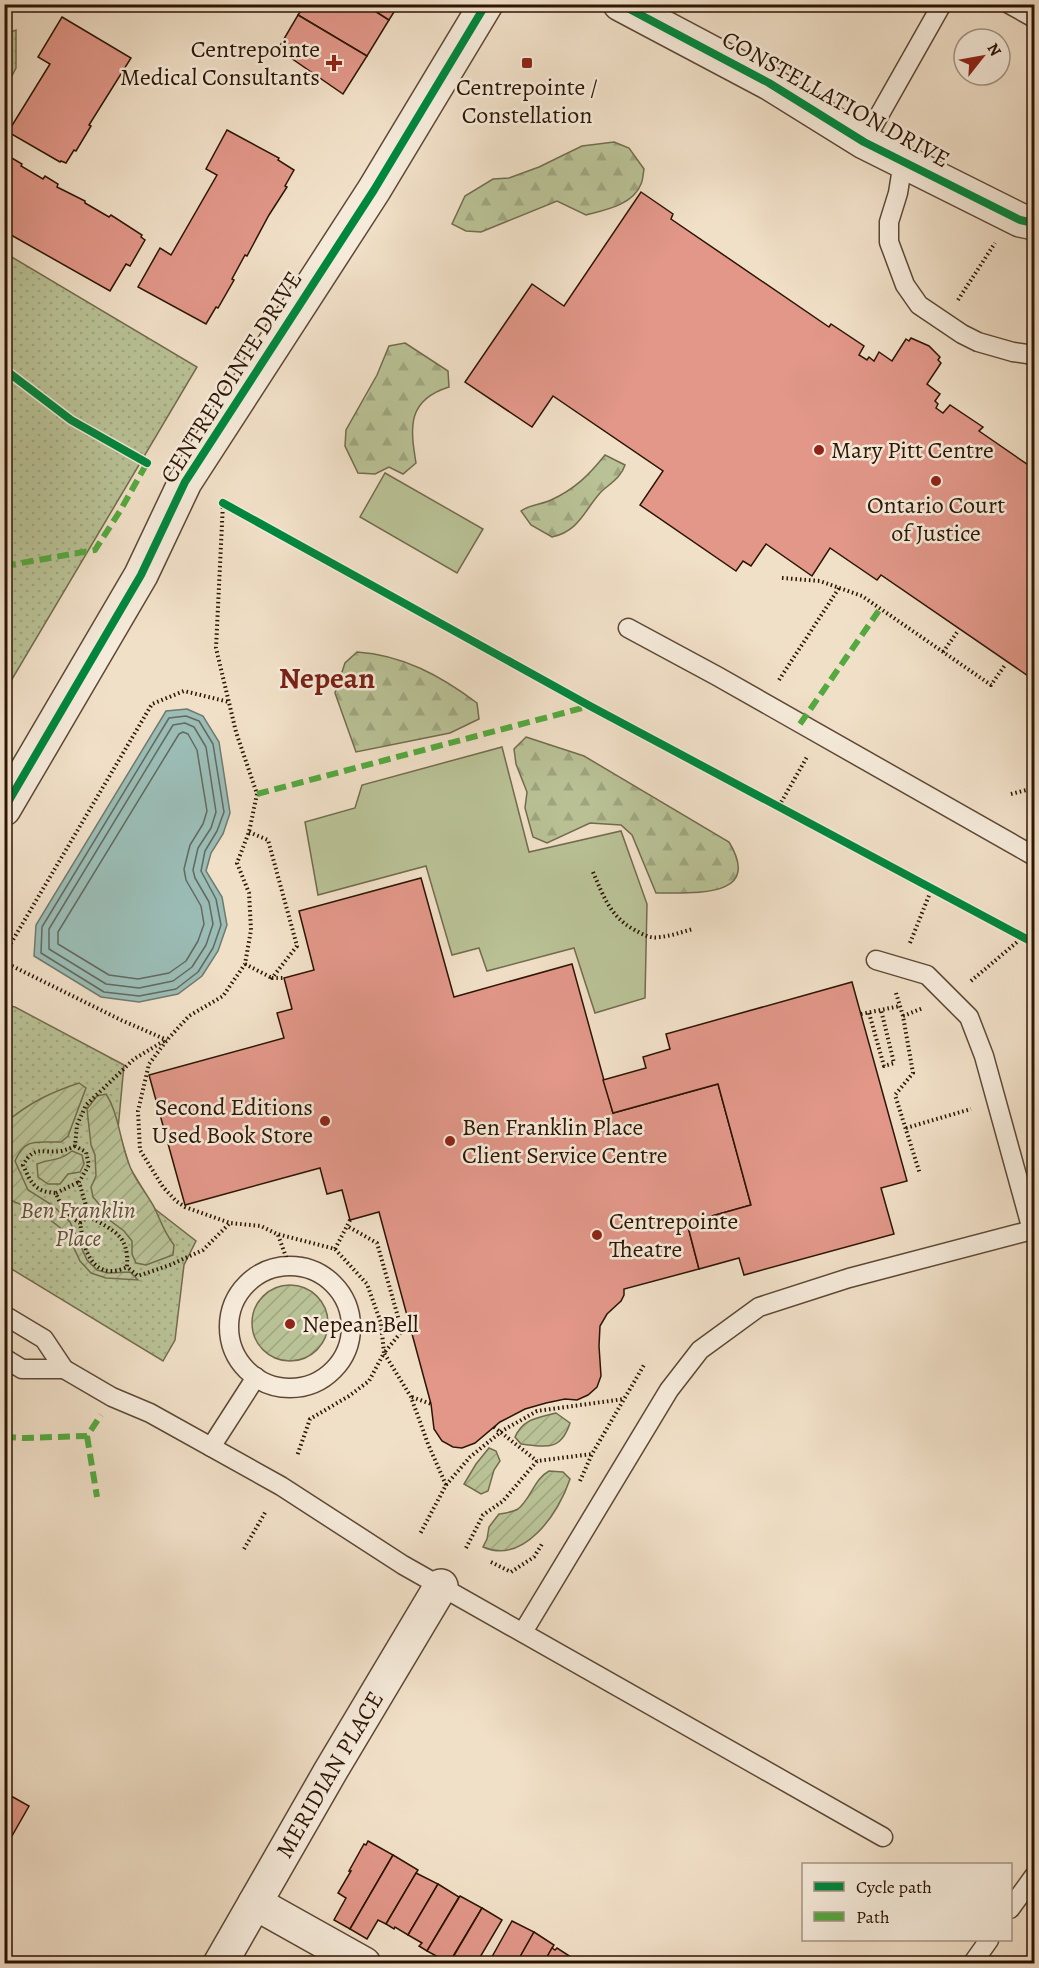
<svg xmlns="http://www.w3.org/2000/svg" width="1039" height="1968" font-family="Alegreya,serif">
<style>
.grass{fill:#b9c296;stroke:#726c4d;stroke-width:1.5}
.forest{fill:url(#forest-firs);stroke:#726c4d;stroke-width:1.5}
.park{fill:url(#park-dots);stroke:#726c4d;stroke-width:1.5}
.garden{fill:url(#garden-furrows);stroke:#726c4d;stroke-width:1.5}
.water{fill:#9bbdb6;stroke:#6f7a6f;stroke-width:1.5}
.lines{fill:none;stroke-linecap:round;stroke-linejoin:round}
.shore{stroke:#64695d;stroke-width:1.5}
.building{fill:#e29789;stroke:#2c1504;stroke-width:1.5}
.service-casing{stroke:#5d4835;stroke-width:21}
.minor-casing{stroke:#5d4835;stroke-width:36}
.tertiary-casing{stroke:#5d4835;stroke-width:36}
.path{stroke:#2c1504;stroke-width:4;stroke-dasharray:1.5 3;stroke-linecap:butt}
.service{stroke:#f6ebdb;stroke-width:18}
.minor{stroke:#f6ebdb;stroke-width:33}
.tertiary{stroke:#f6ebdb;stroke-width:33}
.quiet{stroke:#54a940;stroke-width:6;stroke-dasharray:12 6;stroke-linecap:butt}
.cycleway-casing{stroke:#f6ebdb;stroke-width:11}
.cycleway{stroke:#00873e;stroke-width:8}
.poi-dot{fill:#8f2418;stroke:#f6ebdb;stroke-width:2}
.labels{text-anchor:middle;stroke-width:5;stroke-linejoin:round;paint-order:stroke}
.poi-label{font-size:24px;fill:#2c1504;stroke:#f6ebdb;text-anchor:start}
.street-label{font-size:24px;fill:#2c1504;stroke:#f6ebdb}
.park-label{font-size:24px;font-style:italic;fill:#5d5237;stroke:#f6ebdb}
.district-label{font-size:30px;font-weight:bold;fill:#7a1f14;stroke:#f6ebdb}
</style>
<defs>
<pattern id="forest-firs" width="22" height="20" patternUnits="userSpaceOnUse" patternTransform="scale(1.5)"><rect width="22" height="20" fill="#b9c296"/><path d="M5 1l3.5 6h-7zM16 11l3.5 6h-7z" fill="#9fa680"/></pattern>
<pattern id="park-dots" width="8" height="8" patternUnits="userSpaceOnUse" patternTransform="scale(1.5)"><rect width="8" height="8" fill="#b9c296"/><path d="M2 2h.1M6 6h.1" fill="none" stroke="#9fa680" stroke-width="1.8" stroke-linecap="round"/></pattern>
<pattern id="garden-furrows" width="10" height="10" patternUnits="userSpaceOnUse" patternTransform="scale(1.5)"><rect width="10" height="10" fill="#b9c296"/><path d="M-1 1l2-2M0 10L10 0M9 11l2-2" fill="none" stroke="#9fa680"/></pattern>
</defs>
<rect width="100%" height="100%" fill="#f1e0c8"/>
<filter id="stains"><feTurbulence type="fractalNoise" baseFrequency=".00333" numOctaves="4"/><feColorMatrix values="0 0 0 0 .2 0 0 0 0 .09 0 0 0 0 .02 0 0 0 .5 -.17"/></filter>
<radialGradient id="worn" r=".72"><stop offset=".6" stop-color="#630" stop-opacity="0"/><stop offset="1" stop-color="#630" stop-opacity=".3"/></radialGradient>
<g class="grass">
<polygon points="385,473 483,529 457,573 360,517"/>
<polygon points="502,747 529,852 621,831 647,904 645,998 595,1013 574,948 487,971 479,948 452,955 426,866 318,895 305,822 355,808 362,785"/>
</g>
<g class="forest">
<path d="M614,142L629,148L644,169C643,174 643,180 641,184C633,205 605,210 586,215L557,201L481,232L466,231L452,224L465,196L493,179L509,178L539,167L582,146Z"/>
<path d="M405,343L448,371L449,387C407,400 410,427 416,463L403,474L389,467L375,474L358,473L345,446L346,430L377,375L389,346Z"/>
<path d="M605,455L625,465C621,478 609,484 600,493C584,511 579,531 552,537L531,525L521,511C530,504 541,505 551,500C575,489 589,475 605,455Z"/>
<path d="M357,652C403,655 441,676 477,703L479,719L450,733L356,752L335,693L345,663Z"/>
<path d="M526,737L584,756L729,842C764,900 691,892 656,893L632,835L621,825L590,823L547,843L533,837L525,808L527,792L516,764L514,749Z"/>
</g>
<g class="park">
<polygon points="16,30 16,68 5,89 5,34"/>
<polygon points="5,253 197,367 5,691"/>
<polygon points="4,1005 15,1007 124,1065 118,1129 130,1168 155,1209 196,1241 184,1265 175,1340 163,1361 5,1265"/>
</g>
<g class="garden">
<path d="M79,1083L86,1088L68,1136L61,1142C38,1143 26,1136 15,1161L28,1190L52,1205L70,1222L87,1260L97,1270L108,1273L130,1272L138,1280L106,1278L91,1273L80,1261L67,1233L41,1213L10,1200L5,1194V1123C29,1103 49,1093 79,1083Z"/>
<path d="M106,1094C120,1116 120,1145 131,1169C137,1183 148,1195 155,1209C161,1222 165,1234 174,1245L173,1255L146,1265L136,1263L132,1254V1241L124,1231L104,1216L98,1203L93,1197L91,1187L96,1176L95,1155L91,1145L87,1109L97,1096Z"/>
<path d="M72,1151L82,1155L84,1164L80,1172L68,1174L60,1184H48L38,1177L37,1164C52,1158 58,1162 72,1151Z"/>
<circle cx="290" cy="1323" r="38"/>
<path d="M556,1413L570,1423C561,1451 547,1447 521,1444L515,1437C523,1419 537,1418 556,1413Z"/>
<polygon points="489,1448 496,1451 500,1461 494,1470 488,1491 481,1494 464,1484 476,1464"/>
<path d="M549,1471L563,1472L570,1479C559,1513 524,1565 483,1547L487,1539L489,1527L499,1514C505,1513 513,1512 518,1509C531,1499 534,1479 549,1471Z"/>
</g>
<polygon class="water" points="187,709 203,716 219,742 230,813 223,834 211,853 206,871 222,897 227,925 218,951 202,976 178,994 139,1002 101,997 34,956 36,925 166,711"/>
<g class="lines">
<g class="shore">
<polygon points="186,716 199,721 213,744 224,812 217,831 205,851 201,871 216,899 221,925 213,948 198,972 176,989 139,996 104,992 41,953 42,927 169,718"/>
<polygon points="185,723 194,727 206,747 216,812 211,828 198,848 193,870 195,878 209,902 213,924 206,945 192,967 173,981 139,988 106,984 49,949 49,929 173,725"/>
<polygon points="183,732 188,734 197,750 207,811 203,824 190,845 184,869 186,880 201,906 204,924 198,941 186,961 169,973 138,979 109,975 58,944 58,932 179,734"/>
</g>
</g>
<g class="building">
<polygon points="305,4 364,4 389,20 367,56 298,15"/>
<polygon points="364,4 399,4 389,20"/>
<polygon points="298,15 367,56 343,94 278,49"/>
<polygon points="62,17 131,58 89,125 91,126 76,151 74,150 66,163 61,161 60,162 8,132 50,64 38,57"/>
<polygon points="227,130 279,158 278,160 294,170 285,186 287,187 269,215 247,256 245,255 232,279 234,280 218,308 216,307 206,324 138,287 160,248 171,255 217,175 206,169"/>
<polygon points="5,154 22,164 21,166 43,179 45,176 58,184 57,187 85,201 85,203 109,217 111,215 142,235 141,237 145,240 130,266 126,264 110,291 4,231"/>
<polygon points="641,192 673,214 671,219 829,327 831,324 864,346 859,355 867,360 869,357 874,361 879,352 892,361 906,339 909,341 911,338 929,346 940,357 938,360 941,363 927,384 940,394 935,401 938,404 936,408 943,413 950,405 983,427 979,431 1034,469 1034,680 881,575 877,580 830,548 812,576 766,544 751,566 743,561 736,571 640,505 663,471 553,396 532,427 465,382 532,284 564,306"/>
<polygon points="421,878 454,997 572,964 613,1113 718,1084 751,1205 687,1223 699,1269 624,1289 624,1295 621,1301 607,1314 600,1326 599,1346 601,1376 597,1387 588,1395 577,1400 565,1399 546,1403 525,1409 500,1422 475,1443 462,1448 453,1447 442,1441 434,1429 431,1404 379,1212 350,1220 342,1190 327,1194 320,1168 185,1205 149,1075 284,1038 277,1013 292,1009 284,978 314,970 299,911"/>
<polygon points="852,982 907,1181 881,1188 894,1234 744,1275 739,1258 699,1269 687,1223 751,1205 718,1084 613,1113 603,1080 646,1068 643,1057 670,1049 666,1034"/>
<polygon points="4,1792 29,1806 4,1850"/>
<polygon points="368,1841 393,1855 350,1929 334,1920 346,1898 338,1893 351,1871 349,1871 364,1844 366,1845"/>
<polygon points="393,1855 418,1870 386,1924 378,1920 367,1939 350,1929"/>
<polygon points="416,1873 438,1884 408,1935 395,1927 394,1929 386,1924"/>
<polygon points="438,1884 459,1897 427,1951 419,1946 422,1943 408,1935"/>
<polygon points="460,1896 482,1908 449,1963 427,1951"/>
<polygon points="482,1908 502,1920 476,1964 449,1964"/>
<polygon points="512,1921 534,1932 516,1964 488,1964"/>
<polygon points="534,1932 554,1945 543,1964 516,1964"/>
<polygon points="552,1948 555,1950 557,1948 571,1957 567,1964 543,1964"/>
</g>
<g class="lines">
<g class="service-casing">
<g id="service">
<polyline points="1009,4 1034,18"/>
<polyline points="864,142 942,4"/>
<polyline points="903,162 898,193 889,222 889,242 905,285 919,305 962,334 978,342 1013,352 1034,355"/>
<polyline points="628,628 717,676 1034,856"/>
<circle cx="290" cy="1327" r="61"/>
<polyline points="4,1315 44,1339 64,1369 112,1397 150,1413 281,1486 403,1565 883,1837"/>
<polyline points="4,1358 22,1369 64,1369"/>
<polyline points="211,1447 256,1377"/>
<polyline points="523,1632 669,1390 700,1350 759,1307 849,1278 1032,1230 984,1056 969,1017 927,975 876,960"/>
<polyline points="1010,1909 1034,1876"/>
<polyline points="972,1964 989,1940"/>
</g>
</g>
<g class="minor-casing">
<g id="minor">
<polyline points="255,1903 364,1964"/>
<path id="s1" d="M220,1964L330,1772L441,1586"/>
</g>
</g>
<g class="tertiary-casing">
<g id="tertiary">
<polyline points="620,4 769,83 864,142 1020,220 1034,223"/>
<polyline points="4,809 141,575 185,482 374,190 486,4"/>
</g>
</g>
<g class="path">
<polyline points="958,300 995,243"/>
<polyline points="223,503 216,648 236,732 257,794 249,832 237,863 249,893 251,930 245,964 223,996 189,1016 167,1040 149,1064 138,1111 140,1150 163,1187 176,1201 185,1207 230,1223 261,1226 277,1234 335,1249 367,1284 381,1323 384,1353 369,1381 349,1396 310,1419 297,1456"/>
<polyline points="782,578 820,581 862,596 991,685 1005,665"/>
<polyline points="943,652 958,631"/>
<polyline points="779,680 839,588"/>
<polyline points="1011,794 1034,788"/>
<polyline points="779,806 807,757"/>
<polyline points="249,832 268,840 297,946 272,978 284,978"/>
<path d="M593,872C603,895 610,916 633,929C642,934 650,939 660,937C671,936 682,932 693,929"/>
<polyline points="910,943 932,888"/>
<polyline points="4,955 152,704 184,691 229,702"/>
<polyline points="4,962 121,1020 167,1040"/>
<polyline points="245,964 272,978"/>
<polyline points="971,981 1023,937"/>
<polyline points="896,993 903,1016 913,1073 895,1095 920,1174"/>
<polyline points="869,1013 884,1066 894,1063 881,1010"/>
<polyline points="861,1014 900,1006"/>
<polyline points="903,1016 923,1008"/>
<path d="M164,1041L134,1059L86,1105L77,1125L75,1146L86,1152L89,1165L79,1182L89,1216C114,1232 129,1234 127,1267L138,1276L170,1265L203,1250L230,1223"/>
<polyline points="906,1128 971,1109"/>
<path d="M75,1146C71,1148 66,1150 61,1151C42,1154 35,1144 23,1165C31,1183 35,1192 56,1193C61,1207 67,1215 80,1223C83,1241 87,1271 112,1271C117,1271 123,1269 127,1267"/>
<polyline points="56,1193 79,1182"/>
<polyline points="350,1220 347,1226 377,1243 402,1331 384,1353 411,1397 428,1444 446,1485 420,1534"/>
<polyline points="80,1223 89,1216"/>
<polyline points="278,1235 289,1265"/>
<polyline points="335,1249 347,1226"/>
<polyline points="412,1397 431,1404"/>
<polyline points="494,1427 537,1461"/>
<polyline points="580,1481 592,1454 644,1365"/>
<polyline points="446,1485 470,1457 502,1431 537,1411 624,1399"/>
<polyline points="466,1548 483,1515 503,1501 537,1461 592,1454"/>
<polyline points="244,1549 266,1511"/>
<polyline points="491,1562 511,1572 534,1557 542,1544"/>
</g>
<use href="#service" class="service"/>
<use href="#minor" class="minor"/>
<use href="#tertiary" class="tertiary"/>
<g class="quiet">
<polyline points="4,39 6,64 4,67"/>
<polyline points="4,566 95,550 120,511 147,463"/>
<polyline points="800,724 880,609"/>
<polyline points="257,794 590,706"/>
<polyline points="87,1436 97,1497"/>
<polyline points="4,1437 24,1438 87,1436 101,1415"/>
</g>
<g class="cycleway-casing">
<g id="cycleway">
<polyline points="620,4 769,83 864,142 1020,220 1034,223"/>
<polyline points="4,369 71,420 147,463"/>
<polyline points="223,503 590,706 1034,943"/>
<polyline points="4,809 141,575 185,482 374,190 486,4"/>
</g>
</g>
<use href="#cycleway" class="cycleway"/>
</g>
<g class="poi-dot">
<path d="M331 54h6v6h6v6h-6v6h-6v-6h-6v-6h6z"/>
<rect x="521" y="57" width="12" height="12" rx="3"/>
<circle cx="819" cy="450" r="6"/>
<circle cx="936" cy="481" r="6"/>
<circle cx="325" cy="1121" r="6"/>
<circle cx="450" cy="1141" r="6"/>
<circle cx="597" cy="1235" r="6"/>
<circle cx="290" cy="1324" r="6"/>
</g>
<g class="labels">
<g class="poi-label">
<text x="320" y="57" text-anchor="end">Centrepointe<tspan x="320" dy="28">Medical Consultants</tspan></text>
<text x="527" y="95" text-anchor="middle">Centrepointe /<tspan x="527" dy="28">Constellation</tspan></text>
<text x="831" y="458">Mary Pitt Centre</text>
<text x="936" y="513" text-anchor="middle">Ontario Court<tspan x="936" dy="28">of Justice</tspan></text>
<text x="313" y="1115" text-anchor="end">Second Editions<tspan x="313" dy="28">Used Book Store</tspan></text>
<text x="462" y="1135">Ben Franklin Place<tspan x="462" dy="28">Client Service Centre</tspan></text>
<text x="609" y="1229">Centrepointe<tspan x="609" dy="28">Theatre</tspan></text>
<text x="302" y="1332">Nepean Bell</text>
</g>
<g class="street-label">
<text transform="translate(836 99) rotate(29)" y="8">CONSTELLATION DRIVE</text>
<text transform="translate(231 377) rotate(-58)" y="8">CENTREPOINTE DRIVE</text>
<text dy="8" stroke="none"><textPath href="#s1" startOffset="219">MERIDIAN PLACE</textPath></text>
</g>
<g class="park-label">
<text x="78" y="1218">Ben Franklin<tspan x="78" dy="28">Place</tspan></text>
</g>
<g class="district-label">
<text x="327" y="688">Nepean</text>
</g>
</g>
<rect width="1039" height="1968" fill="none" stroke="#f1e0c8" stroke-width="24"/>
<rect x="6" y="6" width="1027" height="1956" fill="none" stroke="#2c1504" stroke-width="3"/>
<rect x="12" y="12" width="1015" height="1944" fill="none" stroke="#2c1504" stroke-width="1.5"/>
<rect x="802" y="1863" width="210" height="78" fill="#f6ebdb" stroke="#a59585" stroke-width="1.5"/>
<rect x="814" y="1882" width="30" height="9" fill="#00873e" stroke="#a59585" stroke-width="1.5"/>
<text x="856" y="1893" font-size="18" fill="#2c1504">Cycle path</text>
<rect x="814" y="1912" width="30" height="9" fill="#54a940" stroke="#a59585" stroke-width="1.5"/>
<text x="856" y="1923" font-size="18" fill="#2c1504">Path</text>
<g transform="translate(982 57) rotate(59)"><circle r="28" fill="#f6ebdb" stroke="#a59585" stroke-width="1.5"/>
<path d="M0-4.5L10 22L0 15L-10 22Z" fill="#8f2418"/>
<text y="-9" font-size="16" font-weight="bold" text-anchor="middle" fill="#2c1504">N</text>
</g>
<rect width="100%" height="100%" filter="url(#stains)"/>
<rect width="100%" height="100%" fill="url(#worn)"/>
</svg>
